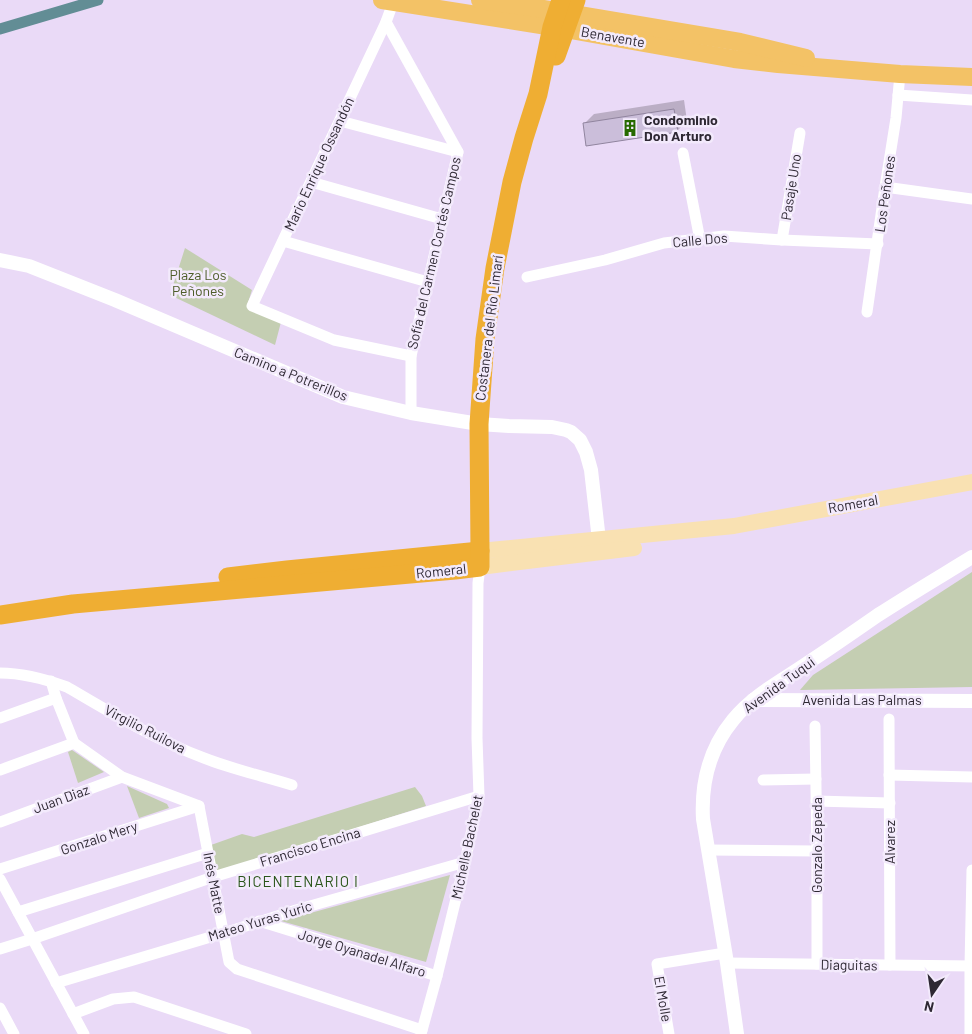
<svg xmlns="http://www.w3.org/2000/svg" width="972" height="1034" font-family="Barlow,sans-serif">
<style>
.green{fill:#c4ceb2}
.shadow{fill:#0003}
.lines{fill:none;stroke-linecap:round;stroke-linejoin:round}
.canal{stroke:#628d95;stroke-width:11}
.building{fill:#cbbeda;stroke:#91859f}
.minor{stroke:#fff;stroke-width:11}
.tertiary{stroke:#fff;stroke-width:14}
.secondary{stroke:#f9e1b2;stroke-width:16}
.primary{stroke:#f3c266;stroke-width:18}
.trunk{stroke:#efae33;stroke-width:19}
.labels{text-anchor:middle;stroke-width:5;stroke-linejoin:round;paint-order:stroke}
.street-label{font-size:14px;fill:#2e2833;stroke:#f3eafc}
.poi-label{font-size:14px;font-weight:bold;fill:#2e2833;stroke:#f3eafc;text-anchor:start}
.park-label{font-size:14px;fill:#4d5d28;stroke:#f3eafc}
.neighbourhood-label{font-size:15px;letter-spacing:1px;fill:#2a551a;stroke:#f3eafc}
</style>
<rect width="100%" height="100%" fill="#eadaf7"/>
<g class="green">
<polygon points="185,248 252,290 247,306 281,322 275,345 170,295"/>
<polygon points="972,572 972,687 800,690 813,675"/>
<polygon points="72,750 104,772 78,783 68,752"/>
<polygon points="127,786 167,804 169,808 139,818"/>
<polygon points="415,787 422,796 426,806 217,872 211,845 242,834 254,837"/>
<polygon points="450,875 426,962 281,921"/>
</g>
<polygon class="shadow" points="684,100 687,121 677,131 584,124 594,114"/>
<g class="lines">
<polyline class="canal" points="0,29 98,0"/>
</g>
<polygon class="building" points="674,109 678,132 586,146 583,123"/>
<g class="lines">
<g class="minor">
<polyline points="394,0 386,22 252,306 334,340 411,356"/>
<polyline points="386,22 458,152 411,356 411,413"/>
<polyline points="898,95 972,100"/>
<polyline points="340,121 458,152"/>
<polyline points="683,153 700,240"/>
<polyline points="311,182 442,219"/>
<polyline points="885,187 972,199"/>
<polyline points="782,240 800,133"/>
<polyline points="283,241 428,282"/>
<polyline points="527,277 605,260 664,243 724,236 782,240 878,244"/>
<polyline points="867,312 885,187 896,118 900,74"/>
<path d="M0,673C23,673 45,679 67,687C111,713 156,740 204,758C232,769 263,776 292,785"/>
<polyline points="51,681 56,698 74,743 122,777 199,806 229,962 237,969 422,1030"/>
<polyline points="0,718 56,698"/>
<polyline points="889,719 890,965"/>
<polyline points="815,726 817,851 817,964"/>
<polyline points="0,770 74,743"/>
<polyline points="889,775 972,777"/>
<polyline points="763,780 816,779"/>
<polyline points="816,801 890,803"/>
<polyline points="0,822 122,777"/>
<polyline points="708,850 817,851"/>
<polyline points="0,869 199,806"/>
<polyline points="0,879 84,1034"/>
<polyline points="18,912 208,853"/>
<polyline points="259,921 437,976"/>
<polyline points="0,949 32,939 213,877 479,796"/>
<polyline points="727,963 972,966"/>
<polyline points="56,983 224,933 296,910 465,862"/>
<polyline points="0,1008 14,1034"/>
<polyline points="73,1014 113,999 134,997 246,1034"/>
<polyline points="421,1034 437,976 465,862 479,796 477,738 478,583 480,567"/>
<polyline points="669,1034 657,964 725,953"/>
<polyline points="970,1034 970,966 972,870"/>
</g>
<g class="tertiary">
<polyline points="0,260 29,266 115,300 343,397 411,413 479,424 509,426 552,427 566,430 571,432 580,440 586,452 591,470 599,540"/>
<polyline points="753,700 972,701"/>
<path d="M737,1034L727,963L703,819C701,783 710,748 733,720C753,695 783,680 809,662C832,647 855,631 878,615C909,595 941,576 972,557"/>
</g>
<g class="secondary">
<polyline points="480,551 734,526 972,482"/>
<polyline points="480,567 634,548"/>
</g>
<g class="primary">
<polyline points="382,0 566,29 734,59 778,64 900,74 972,77"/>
<polyline points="480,0 538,8 740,42 806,58"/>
</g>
<g class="trunk">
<polyline points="556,56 576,0"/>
<polyline points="228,577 287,570 480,551"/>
<polyline points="0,615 73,604 455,570 480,567 480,551 479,424 485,339 495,268 512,182 524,138 538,94 552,27 561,0"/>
</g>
</g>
<defs>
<g id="building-bare" transform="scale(1.35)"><path d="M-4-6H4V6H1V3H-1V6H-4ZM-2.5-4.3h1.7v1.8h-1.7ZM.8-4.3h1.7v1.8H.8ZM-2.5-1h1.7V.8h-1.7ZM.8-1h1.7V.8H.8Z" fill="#276a00" stroke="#f3eafc" stroke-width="2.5" paint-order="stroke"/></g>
</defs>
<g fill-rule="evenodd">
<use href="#building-bare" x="630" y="128"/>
</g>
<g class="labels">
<g class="street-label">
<text transform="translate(613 37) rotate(10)" y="5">Benavente</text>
<text transform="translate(319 164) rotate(-65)" y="5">Mario Enrique Ossandón</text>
<text transform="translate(791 187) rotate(-81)" y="5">Pasaje Uno</text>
<text transform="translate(885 194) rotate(-82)" y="5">Los Peñones</text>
<text transform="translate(700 240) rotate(-5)" y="5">Calle Dos</text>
<text transform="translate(434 253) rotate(-77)" y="5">Sofía del Carmen Cortés Campos</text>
<text transform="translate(489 328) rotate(-83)" y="5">Costanera del Río Limarí</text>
<text transform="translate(291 374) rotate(22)" y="5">Camino a Potrerillos</text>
<text transform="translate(853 504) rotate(-10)" y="5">Romeral</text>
<text transform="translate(441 571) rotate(-6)" y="5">Romeral</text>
<text transform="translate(779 685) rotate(-36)" y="5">Avenida Tuqui</text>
<text x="862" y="705">Avenida Las Palmas</text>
<text transform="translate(145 729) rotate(27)" y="5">Virgilio Ruilova</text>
<text transform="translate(61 799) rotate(-20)" y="5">Juan Diaz</text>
<text transform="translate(99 838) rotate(-18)" y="5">Gonzalo Mery</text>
<text transform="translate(890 842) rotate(-90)" y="5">Alvarez</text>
<text transform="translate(817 845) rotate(-90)" y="5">Gonzalo Zepeda</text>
<text transform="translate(310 847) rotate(-17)" y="5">Francisco Encina</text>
<text transform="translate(467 847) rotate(-78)" y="5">Michelle Bachelet</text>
<text transform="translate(214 883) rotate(79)" y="5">Inés Matte</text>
<text transform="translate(260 921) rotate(-17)" y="5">Mateo Yuras Yuric</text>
<text transform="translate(362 953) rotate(17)" y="5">Jorge Oyanadel Alfaro</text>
<text transform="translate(849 965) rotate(1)" y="5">Diaguitas</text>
<text transform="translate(663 999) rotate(80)" y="5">El Molle</text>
</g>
<g class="poi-label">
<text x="644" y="125">Condominio<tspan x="644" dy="16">Don Arturo</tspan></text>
</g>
<g class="park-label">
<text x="198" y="280">Plaza Los<tspan x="198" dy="16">Peñones</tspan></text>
</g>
<g class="neighbourhood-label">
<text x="298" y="887">BICENTENARIO I</text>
</g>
</g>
<g transform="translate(932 994) rotate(193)" stroke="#f3eafc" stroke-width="4" paint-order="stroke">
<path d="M0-4L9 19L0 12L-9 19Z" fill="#2e2833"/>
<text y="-8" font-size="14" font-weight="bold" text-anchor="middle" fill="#2e2833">N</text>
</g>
</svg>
